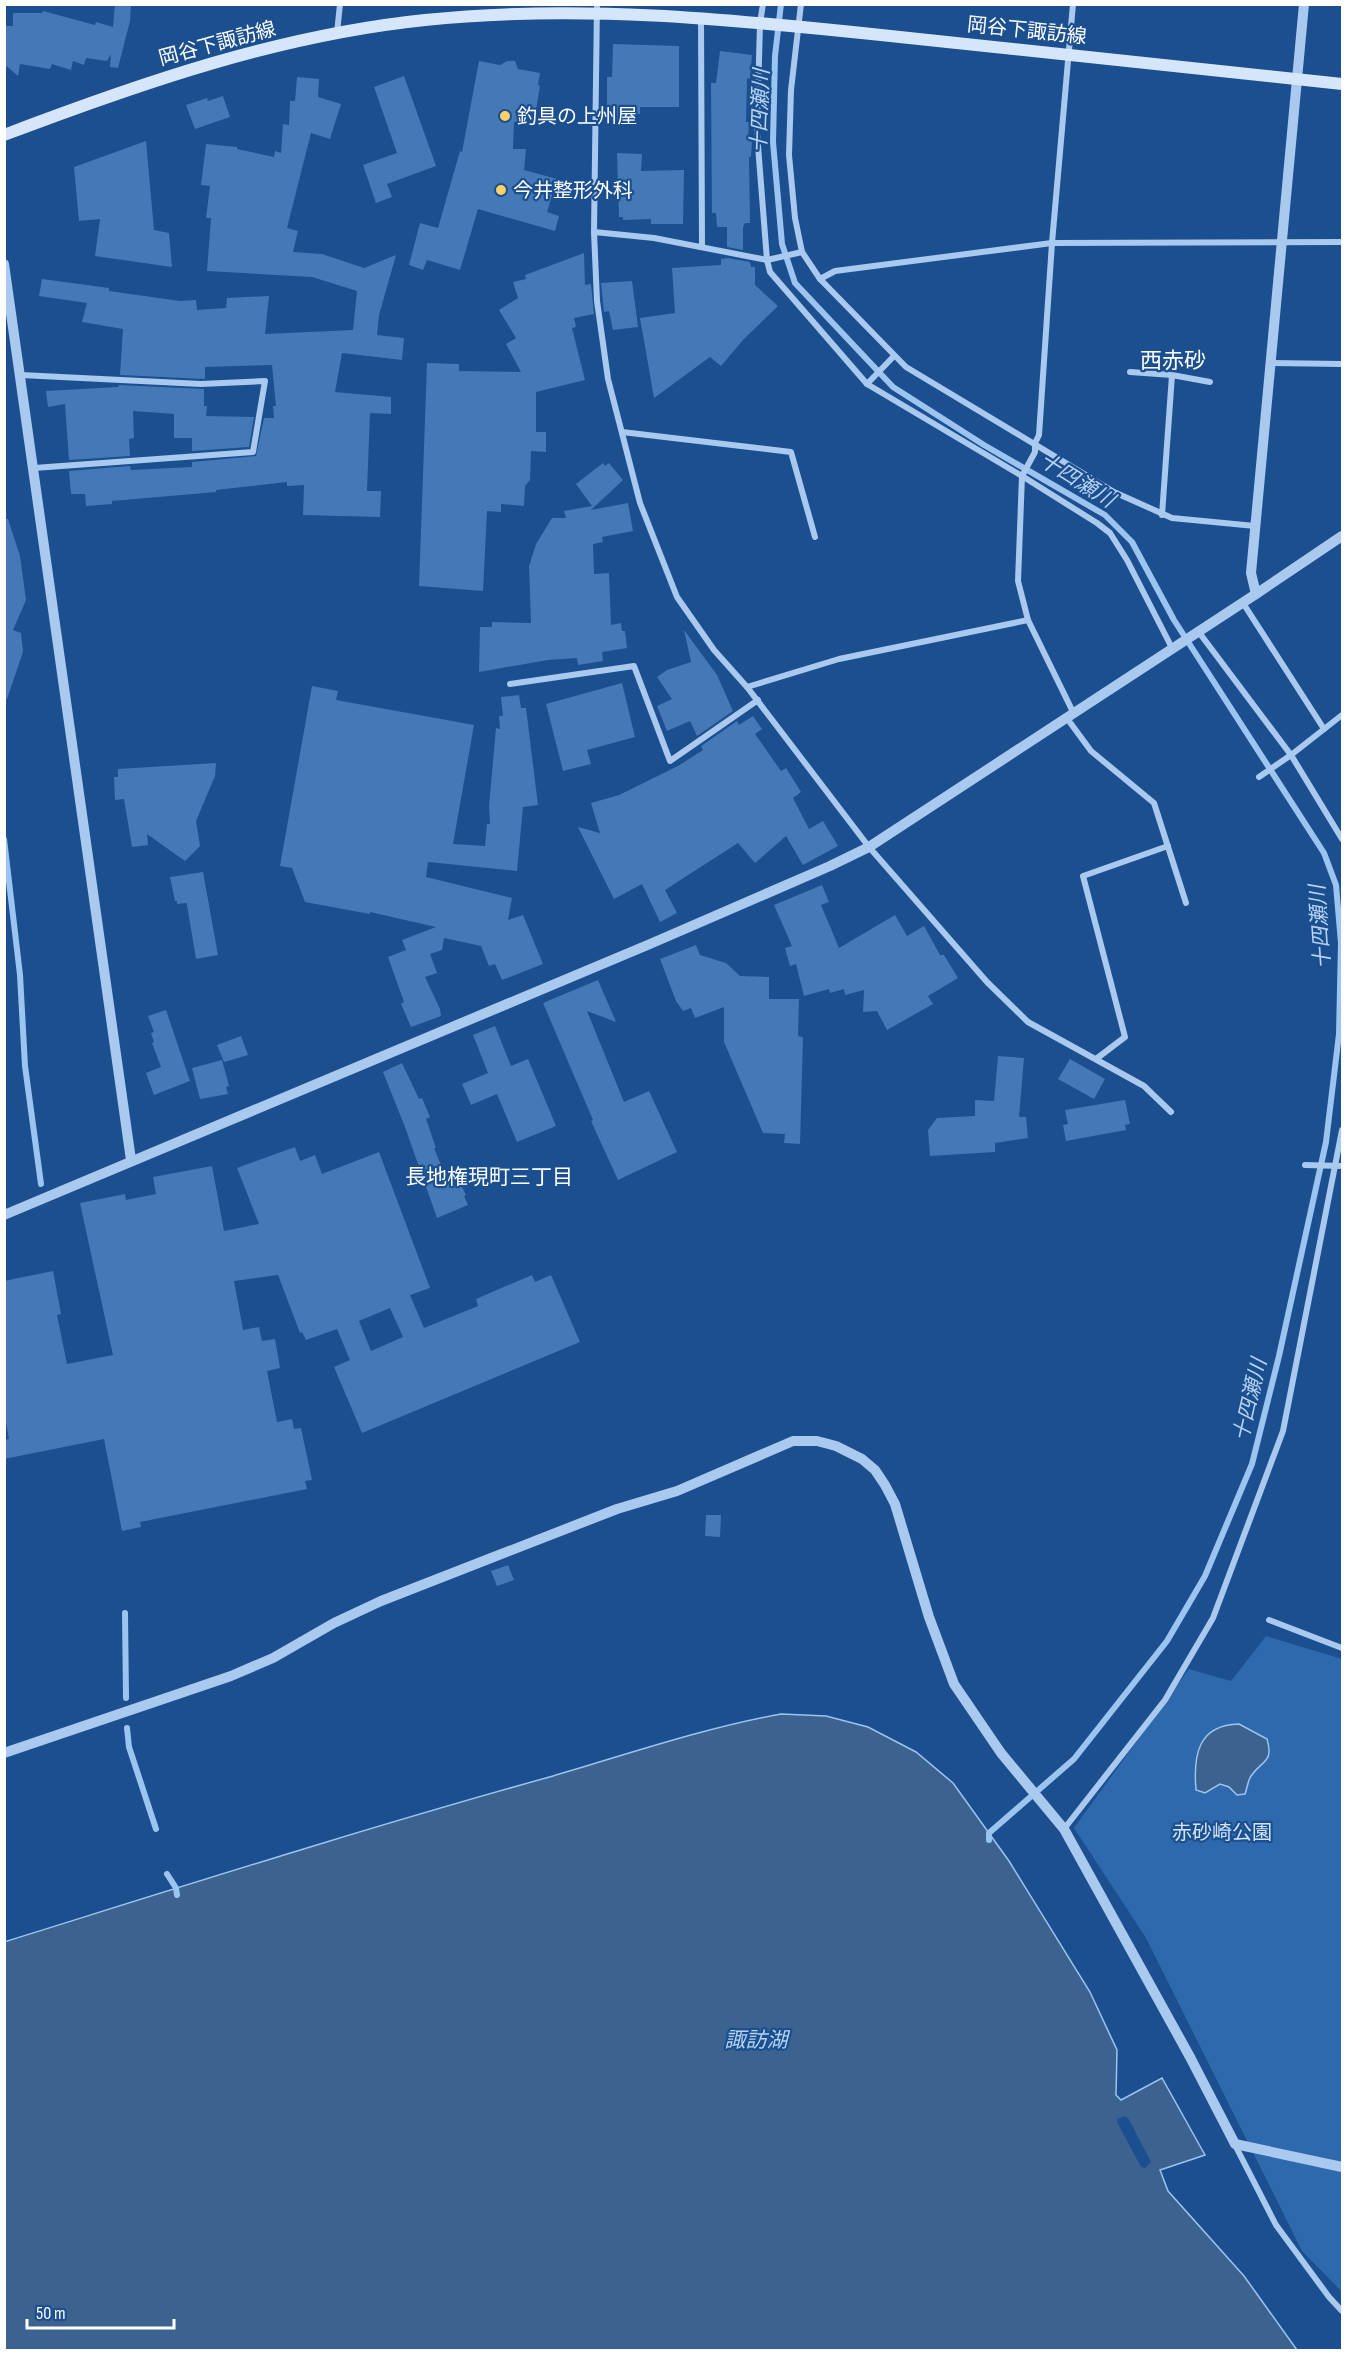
<svg xmlns="http://www.w3.org/2000/svg" width="1347" height="2355" font-family="'Sofia Sans Condensed','Noto Sans JP',sans-serif">
<style>
.green{fill:#2e69ad}
.water{fill:#3c6290;stroke:#9cc4f0;stroke-width:1.5}
.pier{fill:#1b4f8f}
.lines{fill:none;stroke-linecap:round;stroke-linejoin:round}
.stream{stroke:#9cc4f0;stroke-width:6}
.building{fill:#4478b7;fill-rule:evenodd}
.minor{stroke:#a9c9ee;stroke-width:6}
.tertiary{stroke:#a9c9ee;stroke-width:10}
.secondary{stroke:#d6e6fa;stroke-width:12}
.poi-dot{fill:#ffd166;stroke:#1b4f8f;stroke-width:2}
.labels{text-anchor:middle;stroke-width:4.5;stroke-linejoin:round;paint-order:stroke}
.street-label{font-size:20px;fill:#fff;stroke:#1b4f8f}
.poi-label{font-size:20px;fill:#fff;stroke:#1b4f8f;text-anchor:start}
.park-label{font-size:20px;fill:#cfe3fa;stroke:#1b4f8f}
.water-label{font-size:21px;font-style:italic;fill:#b5d3f5;stroke:#1b4f8f}
.neighbourhood-label{font-size:21px;fill:#fff;stroke:#1b4f8f}
.quarter-label{font-size:22px;fill:#fff;stroke:#1b4f8f}
</style>
<rect width="100%" height="100%" fill="#1b4f8f"/>
<polygon class="green" points="1266,1636 1342,1659 1342,2292 1302,2251 1146,1938 1074,1828 1189,1669 1231,1681"/>
<g class="water">
<path d="M781,1714L826,1716L868,1727L916,1752L953,1783L1009,1861L1090,1992L1117,2050L1116,2095L1121,2100L1162,2078L1205,2155L1160,2170L1168,2191L1244,2276L1297,2350H5L4,1942C187,1885 369,1827 553,1776C628,1754 704,1728 781,1714Z"/>
<path d="M1239,1724L1267,1739C1274,1763 1262,1760 1251,1776C1248,1780 1247,1789 1245,1794L1237,1795L1229,1787L1220,1784L1205,1793L1196,1790C1193,1755 1198,1725 1239,1724Z"/>
</g>
<polygon class="pier" points="1124,2116 1128,2118 1151,2162 1145,2168 1141,2167 1117,2122 1118,2119"/>
<g class="lines">
<g class="stream">
<polyline points="781,4 775,56 773,142 782,244 795,283 893,387 984,445 1105,515 1132,542 1174,620 1324,853 1336,885 1341,943 1339,1034 1326,1142 1279,1356 1252,1464 1205,1576 1167,1641 1074,1759 989,1833 989,1840"/>
<polyline points="4,839 20,975 25,1066 41,1184"/>
<polyline points="125,1613 126,1698"/>
<polyline points="127,1728 129,1747 156,1829"/>
<polyline points="167,1874 176,1888 177,1895"/>
</g>
</g>
<g class="building">
<polygon points="115,4 131,4 130,21 118,68 110,67 111,54 107,61 86,58 84,65 73,61 71,70 52,64 50,69 20,64 18,76 4,64 4,26 13,26 13,13 42,13 43,11 95,25 96,22 113,27"/>
<polygon points="613,44 679,46 679,107 640,107 640,114 626,114 626,124 607,123 607,77 612,77"/>
<polygon points="720,51 752,55 750,79 747,78 746,122 749,122 748,140 752,140 751,157 749,157 750,223 745,223 743,227 743,250 727,247 727,227 717,227 716,213 712,213 711,83 716,83"/>
<polygon points="479,61 500,65 507,61 515,61 518,69 540,73 538,85 540,86 534,122 514,122 513,149 526,149 524,170 557,179 547,212 559,216 555,231 478,209 460,270 427,260 423,270 409,265 420,223 438,228 460,151 462,152"/>
<polygon points="404,76 436,166 387,184 392,197 376,203 363,165 397,153 374,87"/>
<polygon points="297,77 319,79 318,97 341,104 330,139 311,133 287,228 298,231 293,252 322,254 364,268 396,255 379,315 377,335 404,338 402,360 342,353 335,392 391,397 391,414 370,413 367,491 381,491 380,517 303,515 304,485 287,486 287,482 216,490 216,492 112,501 112,504 86,506 85,494 71,494 69,471 130,466 131,470 192,467 192,462 256,456 264,418 274,418 273,406 276,406 272,365 205,367 205,379 120,375 123,329 82,322 87,303 39,296 42,279 109,288 109,291 180,301 196,300 197,310 226,308 227,298 269,296 265,334 353,330 357,291 312,277 207,271 211,218 206,218 210,186 201,185 206,144 237,147 237,149 274,157 275,151 281,153 283,124 289,125 290,101 295,101"/>
<polygon points="223,96 230,117 195,129 186,105 207,98 208,101"/>
<polygon points="146,141 154,230 169,233 172,267 95,256 100,219 79,221 74,167"/>
<polygon points="617,153 642,154 641,171 684,170 683,224 651,224 651,219 623,220 623,217 619,217"/>
<polygon points="584,253 585,285 591,284 594,314 574,318 576,327 572,328 585,380 536,392 536,432 546,432 546,452 531,451 530,480 525,486 524,506 501,504 501,512 487,511 483,591 419,586 427,363 459,364 459,371 521,372 506,344 516,338 499,310 518,298 513,282 526,279 525,275"/>
<polygon points="728,258 750,262 751,267 755,267 755,285 778,306 743,340 721,366 710,357 654,398 640,318 675,313 672,268 721,265 721,259"/>
<polygon points="632,281 638,327 613,330 609,311 604,312 601,283"/>
<polygon points="119,385 204,389 204,406 207,406 206,416 254,417 249,447 192,451 192,438 174,438 174,414 133,411 134,438 129,439 130,456 69,460 65,404 48,407 46,391 118,387"/>
<polygon points="603,463 605,466 609,463 623,480 591,510 628,503 633,531 602,537 603,542 593,544 594,574 609,573 611,625 621,623 622,631 625,631 627,648 602,652 603,661 578,665 577,658 548,660 479,672 480,627 492,627 492,622 531,623 529,566 536,544 552,518 566,518 564,511 592,506 576,484"/>
<polygon points="4,519 8,519 20,556 26,600 13,630 21,633 23,652 7,699 4,699"/>
<polygon points="684,630 717,675 733,711 697,736 690,721 667,731 657,706 672,699 657,677 667,670 691,662"/>
<polygon points="622,683 635,737 587,750 591,764 563,771 546,704"/>
<polygon points="312,686 338,691 336,700 474,725 453,844 485,846 487,824 490,824 489,806 496,728 500,729 499,716 503,716 501,697 519,695 521,708 526,708 538,805 523,807 517,871 428,862 426,877 512,898 508,920 523,915 543,964 502,980 495,964 489,966 481,946 444,938 442,950 430,954 437,973 425,977 440,1009 441,1016 411,1027 401,1004 404,1002 388,957 406,950 402,940 436,927 370,912 370,914 305,902 292,868 280,866"/>
<polygon points="753,716 762,729 755,734 781,771 786,768 801,792 793,798 809,829 823,821 838,846 803,865 786,836 755,863 738,843 665,890 677,913 660,922 642,884 614,899 578,827 600,833 591,803 619,795 678,766 703,750 701,746 737,721 739,725"/>
<polygon points="216,763 215,776 196,821 200,846 185,861 147,834 148,845 132,847 124,799 115,800 114,777 118,777 118,769"/>
<polygon points="203,872 218,955 196,959 187,905 186,903 177,904 177,901 175,901 170,877"/>
<polygon points="822,885 829,902 821,905 839,948 895,915 907,936 924,926 940,955 944,955 958,978 928,996 933,1004 887,1030 877,1011 863,1012 864,990 845,995 844,989 830,993 829,989 804,996 796,964 790,966 785,948 792,946 774,905"/>
<polygon points="696,945 700,955 726,963 740,976 769,977 769,999 799,999 798,1036 803,1037 800,1144 784,1143 785,1134 763,1133 724,1042 724,1007 695,1018 691,1008 683,1011 676,1001 660,959"/>
<polygon points="598,980 616,1022 587,1011 624,1102 649,1091 677,1152 618,1180 591,1121 593,1120 543,1003"/>
<polygon points="166,1010 190,1081 154,1095 146,1073 161,1067 152,1043 154,1042 151,1033 154,1032 148,1016"/>
<polygon points="495,1026 511,1066 528,1059 556,1126 517,1142 497,1094 471,1105 462,1084 488,1073 473,1035"/>
<polygon points="241,1036 248,1055 224,1062 217,1045"/>
<polygon points="998,1056 1024,1058 1019,1117 1026,1117 1028,1138 995,1143 995,1152 930,1156 928,1130 937,1118 975,1116 975,1100 994,1101"/>
<polygon points="1070,1059 1105,1079 1094,1099 1058,1079"/>
<polygon points="222,1060 229,1086 226,1087 228,1094 200,1099 192,1068"/>
<polygon points="402,1063 419,1099 422,1098 430,1117 426,1119 436,1148 434,1148 447,1180 457,1177 466,1195 464,1196 468,1205 437,1218 405,1127 383,1072"/>
<polygon points="1125,1100 1130,1124 1125,1125 1126,1130 1066,1141 1063,1125 1068,1124 1065,1110"/>
<path d="M295,1147L300,1161L315,1155L322,1174L379,1152L430,1288L410,1295L424,1328L478,1306L476,1299L506,1286L532,1275L535,1282L551,1275L580,1342L362,1433L334,1367L350,1360L337,1329L306,1340L302,1332L300,1333L278,1275L234,1281L243,1330L259,1327L262,1341L275,1339L280,1368L267,1371L277,1422L292,1419L294,1429L301,1428L312,1480L305,1481L307,1489L140,1522L141,1527L122,1531L104,1439L4,1459V1440L9,1439L4,1412V1281L53,1271L61,1314L57,1315L67,1364L113,1355L80,1203L125,1194L126,1200L156,1194L153,1177L212,1166L224,1231L259,1224L237,1168ZM390,1308L403,1337L371,1351L359,1321Z"/>
<polygon points="706,1515 721,1515 720,1537 705,1536"/>
<polygon points="508,1565 514,1580 497,1586 491,1571"/>
</g>
<g class="lines">
<g class="minor">
<polyline points="597,4 594,232 597,301 608,379 640,503 677,597 714,650 747,687 869,847 987,982 1028,1022 1144,1086 1171,1112"/>
<polyline points="763,4 760,23 757,133 767,260 770,272 867,384 1022,476 1097,523 1110,533 1127,560 1172,648"/>
<polyline points="801,4 791,90 789,155 795,218 802,252 820,279 906,367 1114,492 1172,518 1255,526"/>
<polyline points="701,19 702,246"/>
<polyline points="337,33 340,4"/>
<polyline points="594,232 654,238 767,260 802,252"/>
<polyline points="820,279 835,271 1052,243 1342,242"/>
<polyline points="1271,363 1342,364"/>
<polyline points="1130,372 1172,375"/>
<polyline points="21,375 201,384 265,381 253,452 34,468"/>
<polyline points="867,384 894,356"/>
<polyline points="622,432 791,452 815,537"/>
<polyline points="1162,515 1172,375 1210,382"/>
<polyline points="1243,603 1324,729"/>
<polyline points="1028,620 1018,581 1022,476 1035,452 1035,443 1039,435 1052,243 1073,4"/>
<polyline points="1198,631 1291,755 1342,839"/>
<polyline points="510,684 634,666 670,761 758,700"/>
<polyline points="747,687 839,659 1028,620 1073,712"/>
<polyline points="1066,717 1091,751 1154,803 1186,903"/>
<polyline points="1259,777 1291,755 1342,715"/>
<polyline points="1096,1059 1125,1037 1083,876 1168,846"/>
<polyline points="1305,1165 1342,1166"/>
<polyline points="1269,1620 1342,1648"/>
<polyline points="1064,1829 1165,1700 1213,1618 1283,1431 1342,1130"/>
<polyline points="1235,2145 1276,2225 1329,2297 1342,2311"/>
</g>
<g class="tertiary">
<polyline points="4,264 131,1160"/>
<polyline points="1256,594 1251,573 1304,4"/>
<polyline points="4,1215 650,944 830,866 869,847 1256,594 1342,536"/>
<polyline points="4,1753 231,1676 273,1658 334,1623 381,1601 617,1509 677,1491 793,1441 817,1441 836,1446 862,1459 875,1470 885,1485 895,1504 929,1617 954,1684 1001,1753 1064,1829 1190,2057 1235,2144 1342,2167"/>
</g>
<path class="secondary" d="M4,135C141,83 279,35 425,20C577,4 729,19 881,35C1035,51 1189,68 1342,84"/>
</g>
<g class="poi-dot">
<circle cx="505" cy="116" r="6"/>
<circle cx="501" cy="190" r="6"/>
</g>
<g class="labels">
<g class="street-label">
<text transform="translate(1027 30) rotate(6)" y="7">岡谷下諏訪線</text>
<text transform="translate(217 43) rotate(-15)" y="7">岡谷下諏訪線</text>
</g>
<g class="poi-label">
<text x="517" y="123">釣具の上州屋</text>
<text x="513" y="197">今井整形外科</text>
</g>
<g class="park-label">
<text x="1222" y="1839">赤砂崎公園</text>
</g>
<g class="water-label">
<text transform="translate(760 111) rotate(-88)" y="7">十四瀬川</text>
<text transform="translate(1077 480) rotate(32)" y="7">十四瀬川</text>
<text transform="translate(1320 927) rotate(-94)" y="7">十四瀬川</text>
<text transform="translate(1250 1400) rotate(-77)" y="7">十四瀬川</text>
<text x="756" y="2047">諏訪湖</text>
</g>
<g class="neighbourhood-label">
<text x="489" y="1184">長地権現町三丁目</text>
</g>
<g class="quarter-label">
<text x="1173" y="368">西赤砂</text>
</g>
</g>
<rect width="1347" height="2355" fill="none" stroke="#ffffff" stroke-width="12"/>
<path d="M27 2319v9h147v-9" fill="none" stroke="#ffffff" stroke-width="3"/>
<text x="36" y="2319" font-size="18" fill="#ffffff" stroke="#1b4f8f" stroke-width="4.5" paint-order="stroke">50 m</text>
</svg>
